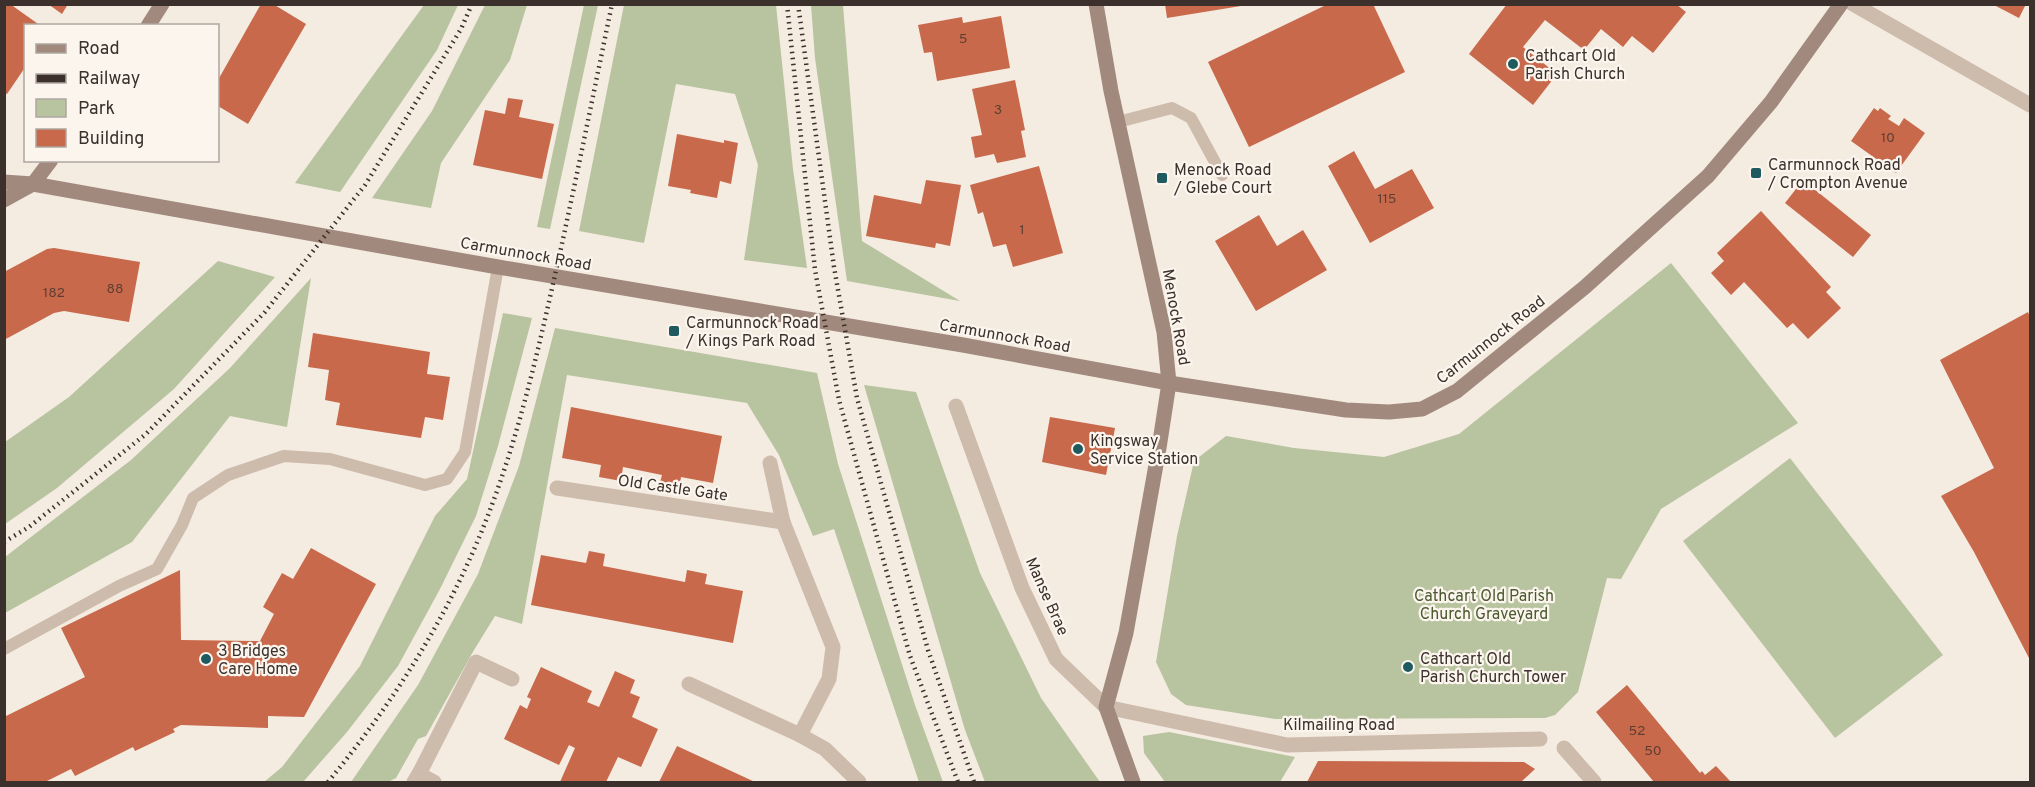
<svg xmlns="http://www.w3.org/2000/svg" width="2035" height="787" font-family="Overpass,sans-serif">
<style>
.green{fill:#b8c4a0}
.building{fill:#c8694b}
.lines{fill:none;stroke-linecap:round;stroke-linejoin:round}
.lane{stroke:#cdbbac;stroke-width:12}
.street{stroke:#cdbbac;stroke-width:15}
.secondary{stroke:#a18a7d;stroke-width:15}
.rail{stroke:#3b302b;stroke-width:4.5;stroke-dasharray:1.5 4.5;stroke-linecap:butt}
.poi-dot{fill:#1f5a5e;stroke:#fbf5ee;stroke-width:2}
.labels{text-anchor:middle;stroke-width:4.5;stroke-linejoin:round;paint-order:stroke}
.number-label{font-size:14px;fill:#5e3e33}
.poi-label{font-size:16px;fill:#3b302b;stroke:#fbf5ee;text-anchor:start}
.street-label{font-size:16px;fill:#3b302b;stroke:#fbf5ee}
.park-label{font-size:16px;fill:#4a5a2e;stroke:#fbf5ee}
</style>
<rect width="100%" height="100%" fill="#f4ebe1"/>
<g class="green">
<polygon points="424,5 458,5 437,50 340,192 295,183"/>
<polygon points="485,5 527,5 510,60 441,163 431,208 372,198 432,111"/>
<polygon points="584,5 598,5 550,229 537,227"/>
<polygon points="624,5 776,5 793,169 807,268 744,260 758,165 735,94 676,84 644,243 579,231"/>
<polygon points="811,5 843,5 862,241 960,301 847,281 815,58"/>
<polygon points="218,261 275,277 174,389 57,488 5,524 5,442 69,397"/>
<polygon points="1671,263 1798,423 1661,509 1621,579 1607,578 1578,692 1555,715 1545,718 1275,719 1186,705 1171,694 1156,662 1177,536 1194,461 1226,436 1294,448 1384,457 1459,434"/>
<polygon points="311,278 287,427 230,416 132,542 5,613 5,557 131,460 230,368"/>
<polygon points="503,313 532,318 498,446 476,516 440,589 398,666 347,732 303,782 264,782 282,767 360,666 435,516 467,479"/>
<polygon points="555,328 817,373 838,464 915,705 943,782 919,782 834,529 813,536 779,455 747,403 567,375 522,624 495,616 474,650 426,736 418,739 396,778 388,782 351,782 418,685 478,574 519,466"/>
<polygon points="864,385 916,392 980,573 1041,698 1100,782 985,782 965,730"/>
<polygon points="1790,458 1943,655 1835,738 1683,541"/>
<polygon points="1169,732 1295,757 1280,782 1165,782 1144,753 1143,736"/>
</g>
<g class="building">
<polygon points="4,4 10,4 41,26 26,26 26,66 7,94 4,93"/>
<polygon points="48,4 68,4 62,14"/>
<polygon points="261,4 273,4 306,24 248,124 218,106 218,80"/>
<polygon points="1165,4 1241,4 1241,6 1167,18"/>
<polygon points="1328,4 1373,4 1405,72 1249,147 1208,62"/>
<polygon points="1507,4 1676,4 1686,12 1653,53 1632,36 1623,47 1601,29 1584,50 1545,20 1523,47 1557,74 1533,105 1469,54"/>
<polygon points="1992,4 2026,4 2019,18"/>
<polygon points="1001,16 1010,68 937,81 932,52 924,53 918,25 962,17 963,23"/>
<polygon points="1015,80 1025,130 1021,131 1026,157 997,163 994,154 975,158 971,137 982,135 972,89"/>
<polygon points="508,98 523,100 519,117 554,124 542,179 473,165 485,110 505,114"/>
<polygon points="1874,108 1878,111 1880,108 1891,116 1888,119 1899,126 1904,118 1925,133 1896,173 1851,141"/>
<polygon points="677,134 724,143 724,140 738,143 731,184 720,181 717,198 690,193 691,190 668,186"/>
<polygon points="1354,151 1375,189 1412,169 1434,208 1370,243 1328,166"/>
<polygon points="1039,166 1063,253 1013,267 1006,244 993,247 983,212 978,214 970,185"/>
<polygon points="926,180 961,185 950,246 936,243 935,248 866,236 874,195 921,204"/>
<polygon points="1803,180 1871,235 1853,257 1785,203"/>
<polygon points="1761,211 1831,287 1826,292 1841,308 1808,339 1793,323 1787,328 1744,282 1731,295 1711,273 1724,261 1717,253"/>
<polygon points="1259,215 1277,246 1303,230 1327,270 1256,311 1215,241"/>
<polygon points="54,248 140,262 129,322 64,311 54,313 4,340 4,272 47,249"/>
<polygon points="2028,312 2030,317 2030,660 1974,552 1941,496 1994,468 1940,360"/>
<polygon points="313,333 430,352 427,374 450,377 443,420 425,417 421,438 336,425 340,403 325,400 329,370 308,367"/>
<polygon points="571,407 722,436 713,483 681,477 679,490 659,486 662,475 623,467 621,481 599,477 601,465 562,458"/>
<polygon points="1050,417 1115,428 1106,475 1042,462"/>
<polygon points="311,548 376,584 304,717 268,716 268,728 181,725 173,729 175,732 135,751 133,747 75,776 71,769 45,782 4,782 4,717 85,677 61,628 180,570 181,640 260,641 274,614 263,607 282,573 293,579"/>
<polygon points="589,551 605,554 603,566 685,582 687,570 707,574 705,584 743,591 733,643 531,605 541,555 586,563"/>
<polygon points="541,667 592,691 587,702 599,707 615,671 635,680 630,693 640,697 632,717 658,729 641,767 618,757 606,782 560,782 575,748 569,745 559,765 504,739 520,705 527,709 531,699 527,697"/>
<polygon points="1627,685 1700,773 1702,771 1705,775 1716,766 1731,782 1654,782 1596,712"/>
<polygon points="677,746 755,782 659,782"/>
<polygon points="1318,761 1524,762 1535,769 1521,782 1307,782"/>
</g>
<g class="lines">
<g class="lane">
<polyline points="1118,122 1172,108 1191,118 1222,175"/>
<polyline points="4,649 119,586 157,569 182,525 193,498 228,475 284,456 330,459 425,485 447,479 465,452 498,267"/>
</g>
<g class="street">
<polyline points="1853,4 2030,105"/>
<polyline points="956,406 1022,588 1056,659 1106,707 1287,745 1540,739"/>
<polyline points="770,463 783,522 833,647 829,679 800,735"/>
<polyline points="557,488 783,522"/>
<polyline points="689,684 800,735 825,749 859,782"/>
<polyline points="1564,748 1594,782"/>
<polyline points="419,774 476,662 512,679"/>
<polyline points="414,782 419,774 434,782"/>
</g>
<g class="secondary">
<polyline points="1096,4 1111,91 1164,332 1169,383 1159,448 1126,633 1106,707 1133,782"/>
<polyline points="148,26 162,4"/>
<polyline points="4,182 33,184 498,267 963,345 1169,383 1346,410 1389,412 1422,409 1457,391 1585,287 1708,176 1771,102 1841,4"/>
<polyline points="4,200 33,184 51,160"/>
</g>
<g class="rail">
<polyline points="787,4 815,270 839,400 910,656 958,782"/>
<polyline points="798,4 834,267 857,398 928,650 974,782"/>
<polyline points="4,542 29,527 146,434 265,312 365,185 461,29 472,4"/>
<path d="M328,782C392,704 445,622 483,528C512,456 531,381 548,306C571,206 591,105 612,4"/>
</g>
</g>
<g class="poi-dot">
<circle cx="1513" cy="64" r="6"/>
<rect x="1750" y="167" width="12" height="12" rx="3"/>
<rect x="1156" y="172" width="12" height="12" rx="3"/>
<rect x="668" y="325" width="12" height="12" rx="3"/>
<circle cx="1078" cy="449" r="6"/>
<circle cx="206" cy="659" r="6"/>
<circle cx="1408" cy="667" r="6"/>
</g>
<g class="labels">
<g class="number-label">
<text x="963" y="43">5</text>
<text x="998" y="114">3</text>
<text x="1888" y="142">10</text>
<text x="1387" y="203">115</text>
<text x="1022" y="234">1</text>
<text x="115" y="293">88</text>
<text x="54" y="297">182</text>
<text x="1637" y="735">52</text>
<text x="1653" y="755">50</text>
</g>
<g class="poi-label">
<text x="1525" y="61">Cathcart Old<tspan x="1525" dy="18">Parish Church</tspan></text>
<text x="1768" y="170">Carmunnock Road<tspan x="1768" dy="18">/ Crompton Avenue</tspan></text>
<text x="1174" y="175">Menock Road<tspan x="1174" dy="18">/ Glebe Court</tspan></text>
<text x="686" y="328">Carmunnock Road<tspan x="686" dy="18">/ Kings Park Road</tspan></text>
<text x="1090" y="446">Kingsway<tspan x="1090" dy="18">Service Station</tspan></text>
<text x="218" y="656">3 Bridges<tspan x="218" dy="18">Care Home</tspan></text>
<text x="1420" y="664">Cathcart Old<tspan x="1420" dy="18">Parish Church Tower</tspan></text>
</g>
<g class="street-label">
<text transform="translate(526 253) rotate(10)" y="6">Carmunnock Road</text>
<text transform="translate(1177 317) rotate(80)" y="6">Menock Road</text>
<text transform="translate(1005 335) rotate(10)" y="6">Carmunnock Road</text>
<text transform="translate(1490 339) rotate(-38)" y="6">Carmunnock Road</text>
<text transform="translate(673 487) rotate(8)" y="6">Old Castle Gate</text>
<text transform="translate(1048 596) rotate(66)" y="6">Manse Brae</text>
<text x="1339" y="730">Kilmailing Road</text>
</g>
<g class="park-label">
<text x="1484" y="601">Cathcart Old Parish<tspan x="1484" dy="18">Church Graveyard</tspan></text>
</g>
</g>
<rect width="2035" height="787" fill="none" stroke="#3b302b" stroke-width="12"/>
<rect x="24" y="24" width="195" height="138" fill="#fbf5ee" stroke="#aea6a0" stroke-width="1.5"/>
<rect x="36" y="44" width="30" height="9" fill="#a18a7d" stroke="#aea6a0" stroke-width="1.5"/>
<text x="78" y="54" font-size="18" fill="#3b302b">Road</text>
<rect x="36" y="74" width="30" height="9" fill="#3b302b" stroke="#aea6a0" stroke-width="1.5"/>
<text x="78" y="84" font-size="18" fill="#3b302b">Railway</text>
<rect x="36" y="99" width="30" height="18" fill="#b8c4a0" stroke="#aea6a0" stroke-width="1.5"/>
<text x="78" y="114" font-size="18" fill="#3b302b">Park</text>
<rect x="36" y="129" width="30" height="18" fill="#c8694b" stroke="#aea6a0" stroke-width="1.5"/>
<text x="78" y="144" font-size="18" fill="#3b302b">Building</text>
</svg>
